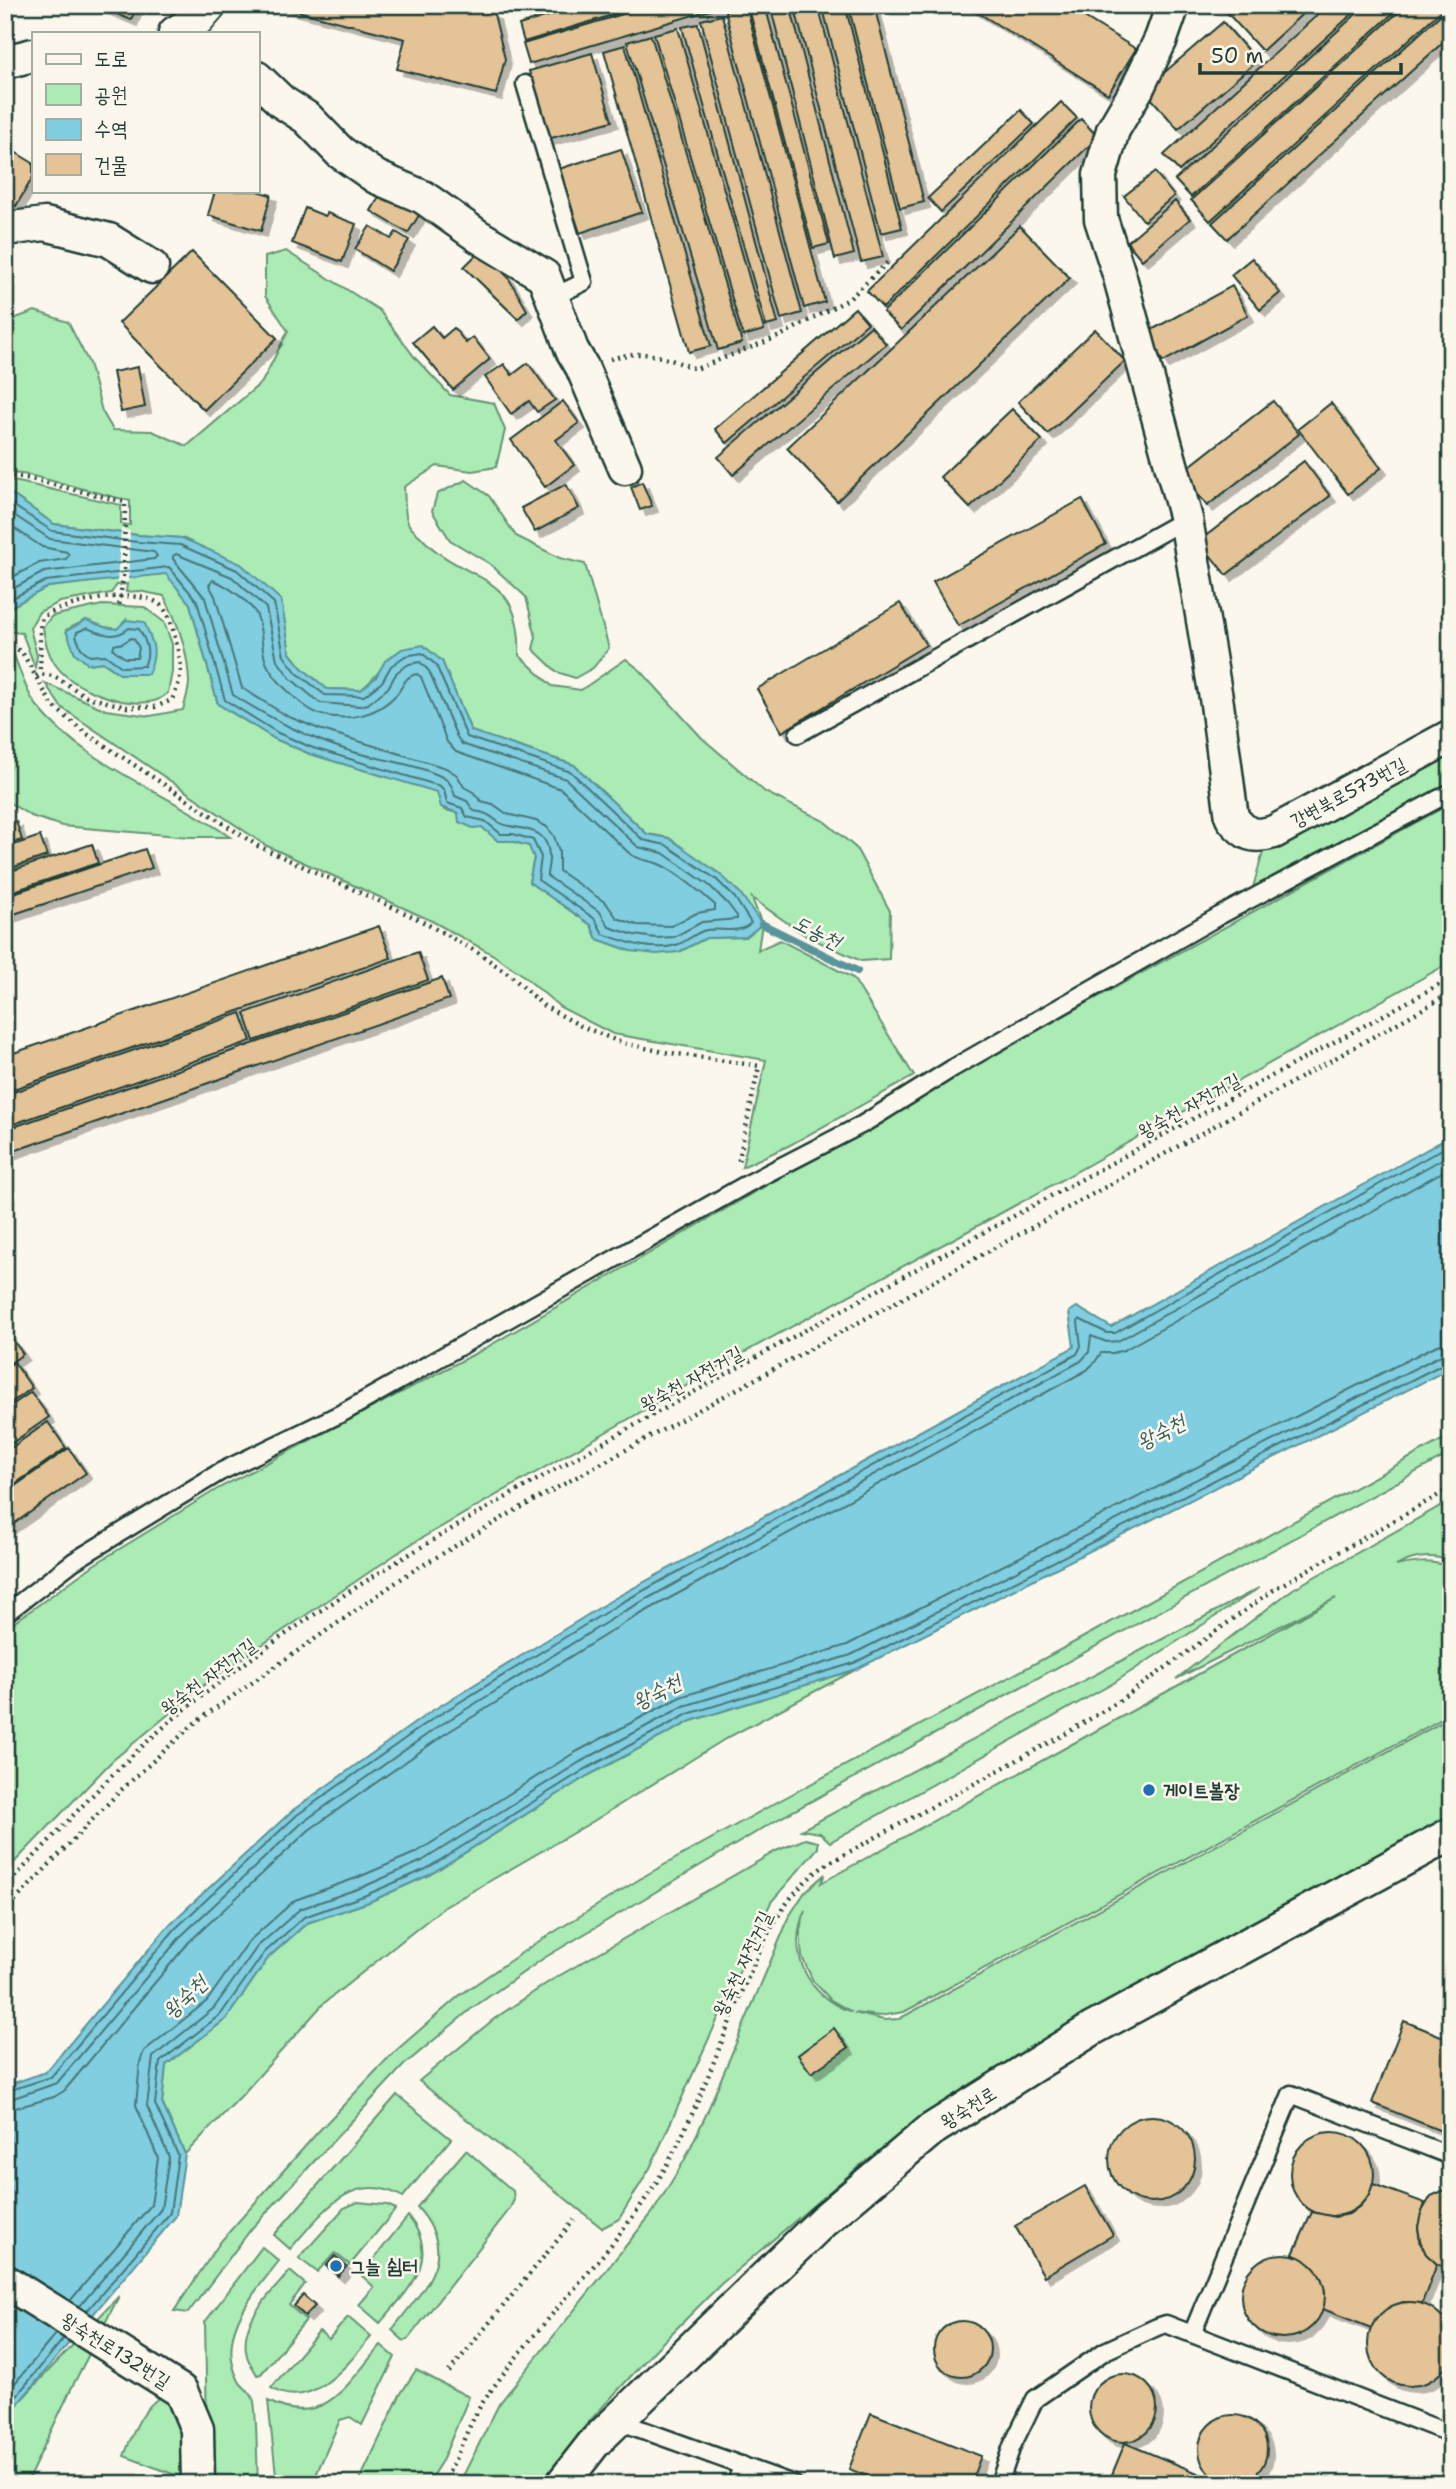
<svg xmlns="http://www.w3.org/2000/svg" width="1456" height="2489" font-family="'Shantell Sans','Poor Story',sans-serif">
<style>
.green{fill:#abebb4;stroke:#659474;stroke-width:2;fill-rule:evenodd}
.water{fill:#81cee0;stroke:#5a949b;stroke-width:2}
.pier{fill:#fbf7ec}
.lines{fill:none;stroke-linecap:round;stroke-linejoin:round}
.shore{stroke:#467779;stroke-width:2}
.stream{stroke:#5a949b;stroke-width:8}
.building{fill:#e4c396;stroke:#1f3d34;stroke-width:2;filter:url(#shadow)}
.service-casing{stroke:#1f3d34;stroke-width:21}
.minor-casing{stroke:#1f3d34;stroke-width:37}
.path{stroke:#1f3d34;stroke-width:4.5;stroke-dasharray:2 5;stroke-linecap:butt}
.service{stroke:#fbf7ec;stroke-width:16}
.minor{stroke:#fbf7ec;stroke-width:32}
.poi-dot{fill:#1f6fb2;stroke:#fbf7ec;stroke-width:2.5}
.labels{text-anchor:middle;stroke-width:5;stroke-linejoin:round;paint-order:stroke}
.street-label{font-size:19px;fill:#1f3d34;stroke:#fbf7ec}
.poi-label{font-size:19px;font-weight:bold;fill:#1f3d34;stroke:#fbf7ec;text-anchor:start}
.water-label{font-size:21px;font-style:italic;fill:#335a56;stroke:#fbf7ec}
</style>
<defs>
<filter id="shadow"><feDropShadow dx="6" dy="6" stdDeviation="0" flood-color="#0004"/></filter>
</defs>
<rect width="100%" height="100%" fill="#fbf7ec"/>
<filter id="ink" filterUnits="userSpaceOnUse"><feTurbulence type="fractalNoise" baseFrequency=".0143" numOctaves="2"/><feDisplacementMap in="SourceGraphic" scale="14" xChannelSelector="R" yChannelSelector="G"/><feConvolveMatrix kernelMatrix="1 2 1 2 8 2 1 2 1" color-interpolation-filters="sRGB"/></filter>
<g filter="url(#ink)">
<g class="green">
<path d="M286,251L379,310L416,359L450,395L494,403L505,430L496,467L472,471L437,466L404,487C405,497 404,510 407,520C408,526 415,532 420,536C463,585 523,568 519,655L552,686L581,690L626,659L641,671L702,738L765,792L824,821L856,848L890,911L889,959L861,961L806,936L752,898L762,924L758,950L780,940L853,978L914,1076L788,1146L742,1167L766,1060L613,1034L560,1007L520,973L492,954L430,920L265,845L61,707L45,683L106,710L150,716L183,710C185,701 189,691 189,682C188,653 178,622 164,596L139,591L126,592L127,584L117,585L111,593L60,602L39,612L30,628L37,656L35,667L22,633L5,631V610L48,587L166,573L190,604L218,704L275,739L310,754L438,792L444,810L458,813L473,827H482L498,841H511L529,846L534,857L529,882L591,925L597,939L631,951L679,952L706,938L746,937L762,924L669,838L647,834L574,765L471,731L442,661L402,649C383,663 379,675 361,690L327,689L302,668L290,653L281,600L182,538L138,535L54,524L10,493H5V479L121,505V524L130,525V501L29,475L5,472V322L35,311L68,322L89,363L102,411L113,430L152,431L187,446L262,382L288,331L265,296V257Z"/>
<polygon points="466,480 489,496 516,536 560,558 585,564 609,648 593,668 575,678 557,672 533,649 536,637 526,597 490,564 450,540 432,511 437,494"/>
<path d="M102,605L144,607L164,622L172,644V672L168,693C164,696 159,700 154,701C124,708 72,689 55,664C47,652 45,641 43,627L52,616ZM86,620L104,627L118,629L126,620L120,674L102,662L88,664L75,653L66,630Z"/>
<path d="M5,651L13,653C20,669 26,693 38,707C86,766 169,793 230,837H190L62,826L31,816L5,800Z"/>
<polygon points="1451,752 1451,782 1252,891 1263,852"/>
<polygon points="1451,803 1451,962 1038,1193 745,1352 408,1546 210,1680 112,1761 5,1872 5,1629 95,1564 219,1488 482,1350 976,1064"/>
<polygon points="1451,1435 1451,1453 782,1817 544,1958 471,2009 404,2065 252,2228 188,2313 174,2311 221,2241 317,2133 391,2055 460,1995 533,1945 648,1874 779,1801 1071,1644"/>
<path d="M1451,1500V1561C1431,1554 1414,1556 1396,1566C1415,1562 1431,1560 1451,1567V1714L904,2012L879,2016L854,2013L884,2020L899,2019L1451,1717V1820L1015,2056L863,2163L721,2284L655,2350L586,2425L543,2484H459L499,2404L653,2212L684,2161L705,2117L790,1915L805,1892L825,1874L821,1883L1336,1598L1176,1679L1293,1589ZM805,1910L800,1931L802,1957L813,1981L831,2000L852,2012C808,1998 786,1953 805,1910Z"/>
<polygon points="1259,1588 1112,1684 830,1842 820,1833 801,1830"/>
<polygon points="857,1669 725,1739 592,1822 443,1908 323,2004 241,2096 185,2154 162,2103 166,2065 226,2019 269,1957 307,1923 369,1902 429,1875 587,1776 691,1721"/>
<polygon points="805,1839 818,1842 818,1848 771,1902 650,2168 619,2219 602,2228 419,2081 494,2019 550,1981 776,1851"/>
<path d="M397,2095L451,2139L403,2197C351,2168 321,2215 290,2249L274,2235Z"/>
<path d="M466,2150L513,2191L514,2200L509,2210L408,2339L404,2341L392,2330C423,2288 462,2257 417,2207Z"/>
<polygon points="358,2202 387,2205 396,2209 350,2265 335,2253 317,2272 299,2258 344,2208"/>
<path d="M408,2216C443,2259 408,2290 380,2323L359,2305L374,2287L361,2275Z"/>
<path d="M262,2247L279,2261C252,2295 215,2336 239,2381C242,2387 250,2391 253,2398C257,2406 257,2469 258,2484H208L205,2322Z"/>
<path d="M290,2271L305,2284L289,2305L306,2320L261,2374L257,2375C254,2369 249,2363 247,2356C238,2321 270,2295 290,2271Z"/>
<polygon points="119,2296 71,2389 26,2484 5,2484 5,2422 20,2401"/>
<path d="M348,2317L371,2337C348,2364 311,2413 271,2388L319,2331L329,2339Z"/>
<path d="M381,2345L395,2357L362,2425L350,2417L340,2420L312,2484H277L268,2401C324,2430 348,2383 381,2345Z"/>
<polygon points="416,2370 469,2397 443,2459 427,2484 358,2484 400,2395"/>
<path d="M162,2396L171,2400L183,2428L181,2477L124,2456C133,2434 140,2409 162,2396Z"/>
</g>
<g class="water">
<polygon points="5,493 10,493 54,524 137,535 182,538 241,564 281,600 290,653 302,668 327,689 361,690 376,677 385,661 402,649 423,645 442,661 471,731 574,765 647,834 669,838 720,874 740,893 762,924 746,937 706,938 679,952 656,954 631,951 597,939 591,925 529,882 534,858 529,846 511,841 498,841 482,827 473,828 459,822 458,813 441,807 437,792 310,754 275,739 218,704 190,604 166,574 48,587 5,610"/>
<path d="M86,620L104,627L117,629L126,620L144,622C154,644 158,652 148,674H120L103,662L88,664L75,653L66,631Z"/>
<polygon points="1451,1136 1451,1368 857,1669 691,1721 587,1776 429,1875 369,1902 307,1923 269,1957 226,2019 166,2065 162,2103 185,2154 176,2216 20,2401 5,2422 5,2086 46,2072 170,1924 293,1810 430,1712 615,1598 1074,1347 1069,1312 1077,1307 1111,1327"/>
</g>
<polygon class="pier" points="121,529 130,531 128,582 117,583"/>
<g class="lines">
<g class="shore">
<path d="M5,500L52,531L137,542L180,545L237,570L274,603L284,656L297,673L325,695L364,696L382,682L391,666L405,656L422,653L436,665L467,737L571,772L643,840L666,845L716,879L735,898L751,923C737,936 719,926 703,931C694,934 687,941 679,944C655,953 625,942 603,934L595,919L538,880L541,857L533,840L513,834H501L485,821L467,817L462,808L447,803L444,790L440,786L313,748L278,733L225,700L197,601L169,567L46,581L5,602"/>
<polyline points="5,509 50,539 154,552 157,556 154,559 44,572 5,593"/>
<polyline points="5,522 42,547 67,552 69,555 66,559 39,563 5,581"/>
<path d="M176,554L232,577L266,608L277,660L291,679L320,703L360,706L368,704L388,688L397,672L409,664L420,662L429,671L457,737L462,744L566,779L638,847L663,853L710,886L728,904L737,916V919L702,922L674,937L656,938L634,935L609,927L600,912L547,876C547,870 549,865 549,859C550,827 524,830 505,825C493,822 494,813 474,811L467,801L455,796C453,789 451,782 444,778C415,763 380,760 350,751C305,737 272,719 233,695L205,598L173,559V556Z"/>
<path d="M213,580C228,586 246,599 255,612C262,622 261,647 265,659C270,677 304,710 322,715C349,721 376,716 396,695C404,686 404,676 417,674L421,677L447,742L456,752L561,789L630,854C639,860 647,860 656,863C672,868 703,894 715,905V910L697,913L671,926L637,925L617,918L606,903L559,871V851L554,836L547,827L536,821L507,814L493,804L481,801L473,792L464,787L457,775L446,768L319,729L287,716L242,688L215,596L209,585Z"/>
<path d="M87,628C103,634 115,640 129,628L139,629C146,641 151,652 144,666L122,667L105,655L90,656L81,648L76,636L77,632Z"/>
<polygon points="131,638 134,639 139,648 137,658 125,658 113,649 114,645 123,643"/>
<polyline points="5,2092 51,2077 175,1929 297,1815 434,1718 619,1604 1077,1354 1081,1346 1078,1322 1079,1319 1107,1333 1115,1333 1451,1144"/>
<polyline points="5,2101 57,2083 182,1935 303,1822 439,1726 623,1612 1081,1361 1089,1352 1091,1336 1107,1342 1118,1341 1451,1154"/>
<polyline points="5,2111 54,2097 64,2091 189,1942 309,1830 445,1734 628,1621 1087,1370 1095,1362 1101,1353 1113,1353 1124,1350 1451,1167"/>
<polyline points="70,2301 151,2205 158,2158 136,2105 140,2062 144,2051 207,2001 249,1941 295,1900 359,1877 417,1852 574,1753 680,1697 847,1645 1437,1345 1451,1343"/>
<polyline points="79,2307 161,2209 169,2157 147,2106 153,2057 214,2008 257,1947 300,1909 363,1887 422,1861 580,1762 684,1706 851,1655 1441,1355 1451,1353"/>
<polyline points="87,2311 170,2213 178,2155 155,2104 160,2062 221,2014 264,1953 304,1917 366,1895 426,1869 584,1770 688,1714 854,1663 1445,1363 1451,1362"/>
<polyline points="5,2395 56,2334"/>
<polyline points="5,2410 64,2338"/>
</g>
<polyline class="stream" points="762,924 857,971"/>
</g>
<g class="building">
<polygon points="95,5 137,5 131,20"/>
<polygon points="283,5 460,5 494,14 505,59 496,94 397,69 405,39 282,7"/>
<polygon points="583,5 645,5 524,42 519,25"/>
<polygon points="653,5 727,5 529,64 523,44"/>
<polygon points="746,5 825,302 804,308 725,11"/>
<polygon points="748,5 765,5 829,244 813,248"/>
<polygon points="770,5 790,5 854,254 835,259"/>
<polygon points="794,5 818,5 883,257 861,262"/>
<polygon points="822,5 845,5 902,228 881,233"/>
<polygon points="848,5 874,5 924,202 900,208"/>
<polygon points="966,5 1065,5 1136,49 1108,94"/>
<polygon points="1220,5 1312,5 1262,51"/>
<polygon points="1328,5 1362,5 1179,171 1164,155"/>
<polygon points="1366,5 1402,5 1191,197 1175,180"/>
<polygon points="1406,5 1447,5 1210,221 1191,200"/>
<polygon points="1451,5 1451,35 1227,239 1212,223"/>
<polygon points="722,15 802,313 781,319 701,20"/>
<polygon points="1223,22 1257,61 1178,129 1144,90"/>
<polygon points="698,24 778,323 766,326 682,27"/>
<polygon points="678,28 764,330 743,336 654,34"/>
<polygon points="651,35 742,343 718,350 627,42"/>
<polygon points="625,45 711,346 689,352 604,51"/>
<polygon points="592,53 612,121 548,139 529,71"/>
<polygon points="1061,102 1077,118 883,308 867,291"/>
<polygon points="1021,110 1034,124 941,212 928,198"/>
<polygon points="1081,119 1098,137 901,330 883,312"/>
<polygon points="5,146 33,163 33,177 16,206 5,199"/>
<polygon points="621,149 642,212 580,233 559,169"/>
<polygon points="1155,172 1174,196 1144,221 1124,196"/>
<polygon points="383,190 421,212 408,233 371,211"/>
<polygon points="215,191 257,191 271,195 261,231 208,215"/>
<polygon points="1175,201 1190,219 1142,260 1127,242"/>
<polygon points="305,208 325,216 327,213 356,224 342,262 292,243"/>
<polygon points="370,226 391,239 396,232 409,240 390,271 355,249"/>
<polygon points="1020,226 1070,278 837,501 787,448"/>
<polygon points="481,250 508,277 527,310 518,319 464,267"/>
<polygon points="192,252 277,338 204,410 119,323"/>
<polygon points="1252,258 1280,293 1260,310 1231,275"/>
<polygon points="1232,286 1248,315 1163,362 1146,333"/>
<polygon points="855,308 868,323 727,443 715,429"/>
<polygon points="432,326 442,338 454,328 466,343 473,337 490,359 453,390 413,342"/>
<polygon points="871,326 886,344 733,475 718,457"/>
<polygon points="1095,329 1125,361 1048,434 1018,402"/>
<polygon points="528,363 555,400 537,412 529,401 511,414 485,377 504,364 512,375"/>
<polygon points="138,367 145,407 121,412 113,372"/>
<polygon points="563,401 579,423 556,440 574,465 545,487 511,440"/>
<polygon points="1273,401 1299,434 1207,506 1181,473"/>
<polygon points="1331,403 1381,468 1348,494 1298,429"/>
<polygon points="1012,409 1042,440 970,508 940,477"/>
<polygon points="1304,461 1330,496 1226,575 1199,541"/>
<polygon points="642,482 652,506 640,510 631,487"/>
<polygon points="566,484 579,508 535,532 521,508"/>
<polygon points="1082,499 1106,544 958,626 933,582"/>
<polygon points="900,603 926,645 782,732 757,689"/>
<polygon points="16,821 22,840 5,845 5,825"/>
<polygon points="40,836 47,856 5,870 5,848"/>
<polygon points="92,844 98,863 5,894 5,873"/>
<polygon points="145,849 152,868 5,917 5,896"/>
<polygon points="379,926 391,958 5,1092 5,1056"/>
<polygon points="418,952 428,980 254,1041 245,1013"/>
<polygon points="442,978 449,999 5,1154 5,1130"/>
<polygon points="241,1013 251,1041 5,1127 5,1095"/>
<polygon points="5,1329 23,1354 5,1367"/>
<polygon points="14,1362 32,1388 5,1407 5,1369"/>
<polygon points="31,1392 49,1417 5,1448 5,1410"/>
<polygon points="48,1422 66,1448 5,1491 5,1452"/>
<polygon points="69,1448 86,1473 5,1530 5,1493"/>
<polygon points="1404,2021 1451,2040 1451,2135 1372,2103"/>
<polygon points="834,2028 848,2048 811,2073 798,2055"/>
<circle cx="1152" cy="2159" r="43"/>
<circle cx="1332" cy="2174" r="42"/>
<polygon points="1373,2184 1425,2203 1418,2227 1420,2241 1426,2254 1437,2264 1422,2303 1403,2302 1389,2307 1378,2317 1371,2328 1323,2309 1325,2291 1321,2278 1313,2267 1293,2254 1312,2212 1335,2217 1349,2214 1360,2206 1369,2195"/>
<polygon points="1085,2186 1113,2235 1044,2276 1015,2226"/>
<polygon points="1451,2187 1451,2269 1437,2264 1426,2254 1420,2241 1418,2227 1421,2213 1431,2196"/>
<circle cx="1283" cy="2296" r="42"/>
<polygon points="335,2256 347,2266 338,2276 326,2266"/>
<polygon points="303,2295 315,2306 305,2316 294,2306"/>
<circle cx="1410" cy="2344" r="42"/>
<circle cx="962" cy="2349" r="28"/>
<circle cx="1123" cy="2408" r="34"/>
<polygon points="871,2413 981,2456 970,2484 887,2484 849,2469"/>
<circle cx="1233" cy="2449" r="34"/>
<polygon points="1125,2443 1205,2476 1201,2484 1108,2484"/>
</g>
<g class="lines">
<g class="service-casing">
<g id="service">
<polyline points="525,84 584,282 551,298"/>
<polyline points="798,734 1186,519"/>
<polyline points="5,1614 74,1561 220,1472 344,1412 745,1185 863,1124 953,1068 1219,916 1451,792"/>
<polyline points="1451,2156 1291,2094 1192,2334 1451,2434"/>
<polyline points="618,2421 793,2484"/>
<polyline points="736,2484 742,2465"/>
<polyline points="999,2484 1012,2446 1035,2399 1105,2351 1157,2327 1166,2324 1192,2334"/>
</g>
</g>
<g class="minor-casing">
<g id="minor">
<path d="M1173,5L1161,39L1137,89L1113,130L1100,175L1101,219L1119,274L1186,519L1217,704L1232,818C1246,835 1252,838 1274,832L1451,736"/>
<polyline points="175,33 198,19 210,5"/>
<polyline points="5,62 33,55"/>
<polyline points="257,78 282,102 307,118 340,152 376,177 423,197 478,236 544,276 572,350 582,367 625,468"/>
<polyline points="5,229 45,224 109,240 152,267"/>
<polyline points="5,2281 181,2391 197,2429 198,2484"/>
<polyline points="562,2484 594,2443 823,2221 931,2130 1092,2029 1451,1834"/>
</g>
</g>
<g class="path">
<path d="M610,359C647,348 662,357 696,369L780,336L849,299L888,262"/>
<polyline points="5,476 26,478 125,502 124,570 119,606"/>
<polyline points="5,643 22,652 52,705 87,734 258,846 416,918 477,952 509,974 544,1006 581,1026 622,1043 664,1052 759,1066 738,1164"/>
<path d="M36,676L39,674L54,676L87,697L127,707H155L172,700C183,675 183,668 176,642C173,629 170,611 158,603C132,587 66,603 42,617C37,639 43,652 39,674"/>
<path d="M5,1887C63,1828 118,1763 183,1711C337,1586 514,1493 687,1396C940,1254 1197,1118 1451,978"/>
<polyline points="5,1911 119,1792 197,1721 408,1574 511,1513 1111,1184 1451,993"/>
<polyline points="449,2372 574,2220"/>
<path d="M442,2484C459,2457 467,2425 485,2399C537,2324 607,2260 656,2183C690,2129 711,2067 735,2009C758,1956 776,1898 827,1864L1065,1734L1118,1702L1276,1588L1451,1488"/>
</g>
<use href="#service" class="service"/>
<use href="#minor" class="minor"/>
</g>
</g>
<g class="poi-dot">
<circle cx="1149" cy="1790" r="7"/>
<circle cx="336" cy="2266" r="7"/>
</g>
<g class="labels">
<g class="street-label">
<text transform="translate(1348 792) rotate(-28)" y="7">강변북로573번길</text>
<text transform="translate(1189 1105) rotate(-29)" y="7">왕숙천 자전거길</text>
<text transform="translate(691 1378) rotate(-29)" y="7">왕숙천 자전거길</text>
<text transform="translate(208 1676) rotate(-37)" y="7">왕숙천 자전거길</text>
<text transform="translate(742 1963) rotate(-65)" y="7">왕숙천 자전거길</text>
<text transform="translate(968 2107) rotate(-32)" y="7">왕숙천로</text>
<text transform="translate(116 2350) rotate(32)" y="7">왕숙천로132번길</text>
</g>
<g class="poi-label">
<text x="1163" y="1797">게이트볼장</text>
<text x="350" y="2273">그늘 쉼터</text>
</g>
<g class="water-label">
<text transform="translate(817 932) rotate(27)" y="7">도농천</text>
<text transform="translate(1161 1432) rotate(-27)" y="7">왕숙천</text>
<text transform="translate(657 1692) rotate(-27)" y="7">왕숙천</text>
<text transform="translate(185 1997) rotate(-43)" y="7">왕숙천</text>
</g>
</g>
<rect width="1456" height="2489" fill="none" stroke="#fbf7ec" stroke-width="28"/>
<rect x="14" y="14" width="1428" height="2461" fill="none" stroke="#1f3d34" stroke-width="2.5" filter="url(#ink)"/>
<rect x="32" y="32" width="228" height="161" fill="#fbf7ec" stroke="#a3ada2" stroke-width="2"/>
<rect x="46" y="54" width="35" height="10" fill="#fbf7ec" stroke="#a3ada2" stroke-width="2"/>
<text x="94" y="66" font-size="21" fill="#1f3d34">도로</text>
<rect x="46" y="84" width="35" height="21" fill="#abebb4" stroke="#a3ada2" stroke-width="2"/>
<text x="94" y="102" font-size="21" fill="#1f3d34">공원</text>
<rect x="46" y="119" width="35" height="21" fill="#81cee0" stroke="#a3ada2" stroke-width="2"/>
<text x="94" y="136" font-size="21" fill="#1f3d34">수역</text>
<rect x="46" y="154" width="35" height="21" fill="#e4c396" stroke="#a3ada2" stroke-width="2"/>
<text x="94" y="172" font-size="21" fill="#1f3d34">건물</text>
<path d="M1200 63v10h201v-10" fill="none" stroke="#1f3d34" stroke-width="3.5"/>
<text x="1211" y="63" font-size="21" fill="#1f3d34" stroke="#fbf7ec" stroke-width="5" paint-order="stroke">50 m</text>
</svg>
